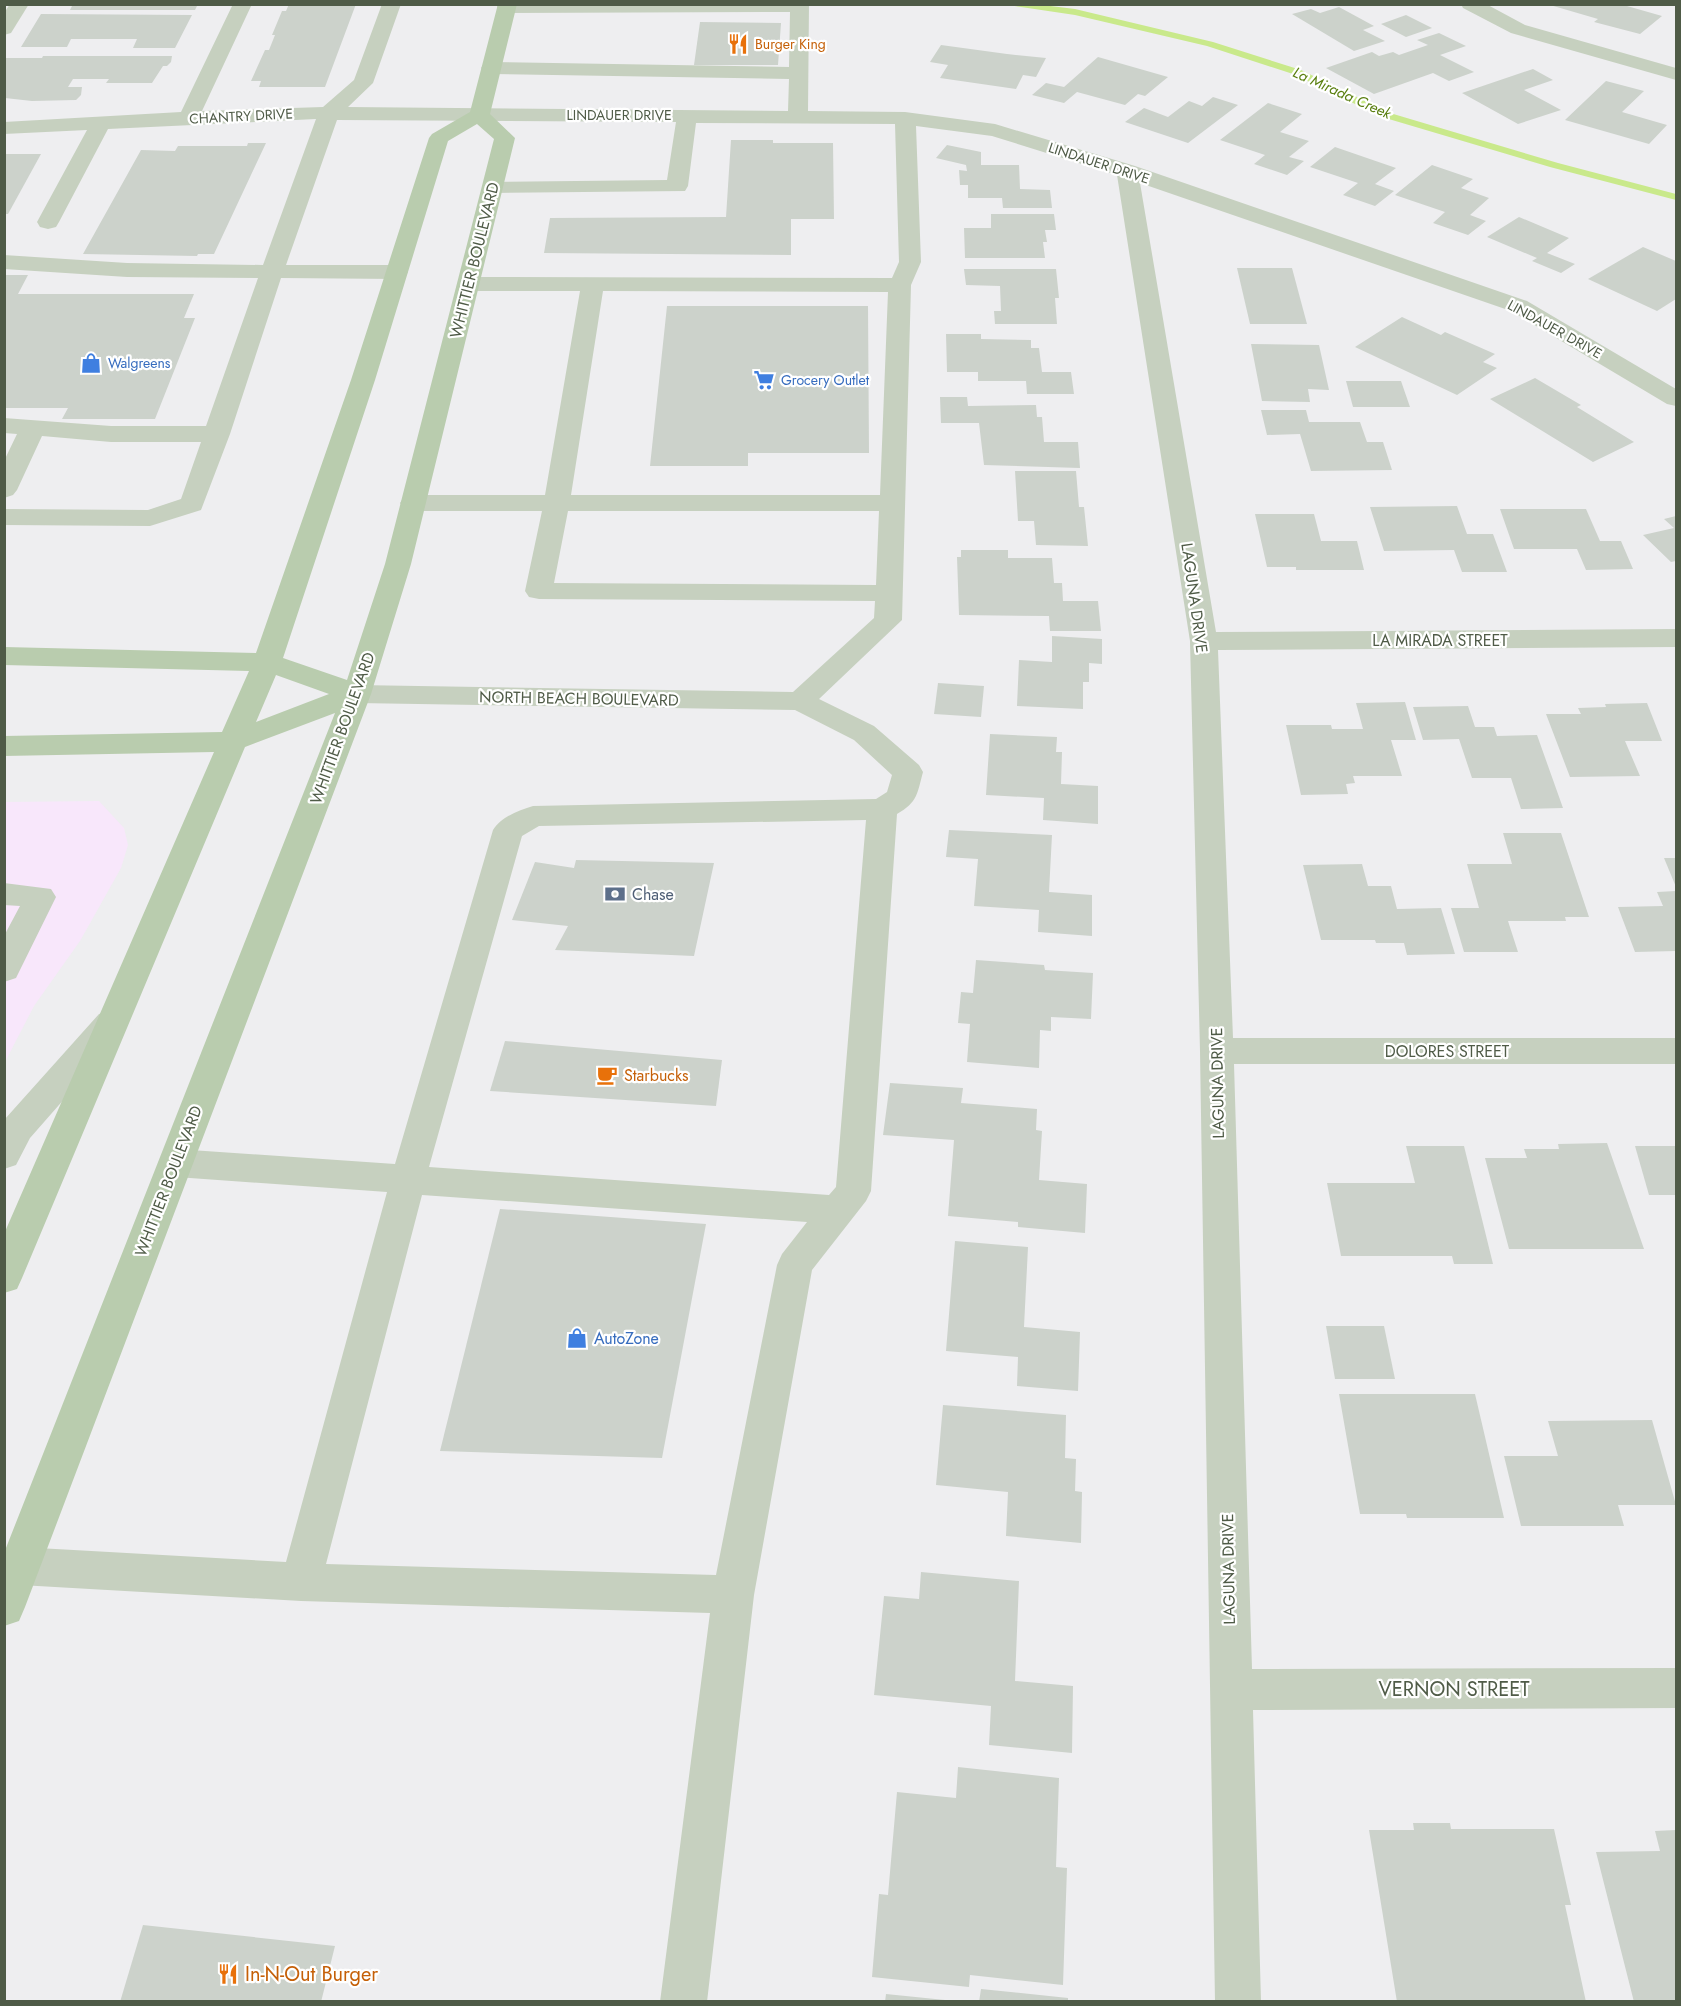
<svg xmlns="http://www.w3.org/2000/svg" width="1681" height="2006" font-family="Jost,sans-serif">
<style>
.commercial{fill:#f8e7fb}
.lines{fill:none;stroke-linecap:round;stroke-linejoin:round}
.stream{fill:#c9e98b;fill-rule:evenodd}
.building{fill:#ccd2cb}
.minor{fill:#c6d0bf;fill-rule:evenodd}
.major{fill:#b9ccae;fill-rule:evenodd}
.labels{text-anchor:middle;stroke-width:4.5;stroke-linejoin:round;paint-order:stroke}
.far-food-label{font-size:14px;fill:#c56008;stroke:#fff;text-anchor:start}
.far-street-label{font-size:14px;fill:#4f5b47;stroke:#fff}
.far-shop-label{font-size:14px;fill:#366cbe;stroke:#fff;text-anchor:start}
.far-water-label{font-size:15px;font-style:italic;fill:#5a7f10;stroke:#fff}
.street-label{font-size:16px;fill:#4f5b47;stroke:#fff}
.service-label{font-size:16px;fill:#4e5e75;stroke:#fff;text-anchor:start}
.food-label{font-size:16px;fill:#c56008;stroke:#fff;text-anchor:start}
.shop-label{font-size:16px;fill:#366cbe;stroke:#fff;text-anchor:start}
.near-street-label{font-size:20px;fill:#4f5b47;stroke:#fff}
.near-food-label{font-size:20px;fill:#c56008;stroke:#fff;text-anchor:start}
</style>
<rect width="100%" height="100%" fill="#eeeef0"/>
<polygon class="commercial" points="99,801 124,828 128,845 121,868 80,941 34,1006 5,1062 5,802"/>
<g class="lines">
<polygon class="stream" points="1001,4 1034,4 1075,9 1213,42 1301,70 1390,113 1558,163 1676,194 1676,200 1550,167 1382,117 1293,74 1207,46 1075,15"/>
</g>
<g class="building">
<polygon points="73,4 198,4 195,10 70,10"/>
<polygon points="289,4 356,4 325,87 259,87 261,81 251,81 265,50 269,50 275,35 272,35 282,11 286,11"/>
<polygon points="1620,4 1662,16 1640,34 1594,22 1598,19 1550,5"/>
<polygon points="1339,7 1374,26 1363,30 1385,41 1354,51 1292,14 1311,9 1320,13"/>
<polygon points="41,14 192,15 175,48 133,48 137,39 71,39 67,47 21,47"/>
<polygon points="1406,15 1432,28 1406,37 1381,24"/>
<polygon points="700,22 781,23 778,65 694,65"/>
<polygon points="1439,33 1466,46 1440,55 1474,72 1449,81 1433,73 1374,94 1326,68 1372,52 1379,56 1393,52 1399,55 1428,45 1417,40"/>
<polygon points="941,45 1007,54 1046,58 1036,77 1023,75 1016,89 940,78 948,65 930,62"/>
<polygon points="43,56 172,56 171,62 167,66 163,66 152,83 106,83 109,79 73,79 68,87 82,87 81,95 76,100 32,101 5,98 5,58 42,58"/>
<polygon points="1098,57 1168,77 1145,96 1138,94 1125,105 1077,92 1064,103 1032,95 1046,83 1064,87"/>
<polygon points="1533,69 1553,80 1524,90 1561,110 1518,124 1462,93"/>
<polygon points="1606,81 1644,91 1622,112 1667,125 1649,144 1565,120"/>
<polygon points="1213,97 1238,105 1188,143 1125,122 1144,108 1168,117 1189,101 1202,106"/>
<polygon points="1268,103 1302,114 1280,132 1309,141 1289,157 1304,161 1287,175 1254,164 1265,155 1220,140"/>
<polygon points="731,140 773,140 773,143 833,143 834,219 791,219 791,255 544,253 550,218 726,217"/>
<polygon points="248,143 266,143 214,254 198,254 197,256 83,254 141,150 175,151 178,146 247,146"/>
<polygon points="947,145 981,152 981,165 1019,165 1020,189 1050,190 1052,208 1003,208 1002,198 968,198 968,185 960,185 959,170 967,171 966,165 936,158"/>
<polygon points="1335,147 1396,168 1375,184 1394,191 1375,206 1343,195 1358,183 1310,167"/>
<polygon points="4,154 41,154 8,214 4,214"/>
<polygon points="1432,165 1473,179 1461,188 1489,198 1470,215 1486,221 1468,235 1433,223 1445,212 1395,195"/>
<polygon points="991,214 1054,214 1056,230 1045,230 1047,242 1043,242 1045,258 965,258 964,228 991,228"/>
<polygon points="1519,217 1569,238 1547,253 1575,264 1561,273 1532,261 1537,258 1487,237"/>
<polygon points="1643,247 1676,261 1676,299 1657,311 1588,279"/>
<polygon points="1237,268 1292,268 1307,324 1250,324"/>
<polygon points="964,269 1056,269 1059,298 1055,298 1057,324 995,324 994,311 1001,311 1000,286 966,285"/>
<polygon points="4,275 28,275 18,294 194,294 184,318 195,318 155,419 62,419 68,408 4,408"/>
<polygon points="667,306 868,306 869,453 748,453 748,466 650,466"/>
<polygon points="1402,317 1441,335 1445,332 1495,354 1483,362 1497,368 1457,395 1355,347"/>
<polygon points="946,334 981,334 981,339 1031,340 1031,348 1039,348 1042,372 1071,372 1074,394 1027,394 1026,381 978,381 978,372 947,372"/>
<polygon points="1251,344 1319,345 1329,390 1308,389 1310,402 1262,401"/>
<polygon points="1535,378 1581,405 1577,407 1634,442 1593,462 1490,399"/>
<polygon points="1346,381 1401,381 1410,407 1353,407"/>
<polygon points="940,397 967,397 968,406 1036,405 1037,417 1042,417 1044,442 1078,442 1080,468 984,465 979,423 941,423"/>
<polygon points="1261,410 1306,410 1309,422 1360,422 1367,442 1383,442 1392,470 1311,471 1300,434 1267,435"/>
<polygon points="1015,471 1076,471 1079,507 1084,507 1088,546 1036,545 1034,521 1018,521"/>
<polygon points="1457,506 1467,534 1493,534 1507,572 1462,572 1454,550 1384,551 1370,507"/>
<polygon points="1500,509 1586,509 1600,541 1621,541 1633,569 1586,570 1577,549 1514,549"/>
<polygon points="1255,514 1314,514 1321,541 1357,541 1364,570 1296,570 1296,567 1267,567"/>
<polygon points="1676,516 1676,561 1671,562 1643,535 1674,528 1664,519"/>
<polygon points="961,550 1008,550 1008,558 1052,558 1054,583 1062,583 1063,601 1098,601 1101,631 1050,631 1049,616 959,615 957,557 961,557"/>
<polygon points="1052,636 1102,639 1102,664 1089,663 1089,682 1083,682 1083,709 1017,706 1019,660 1052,662"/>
<polygon points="938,683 984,686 981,717 934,714"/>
<polygon points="1405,702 1416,740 1391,740 1402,776 1353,776 1355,783 1346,784 1348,794 1301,795 1286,725 1331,725 1332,729 1363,729 1356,703"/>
<polygon points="1647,703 1662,741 1625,741 1640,776 1570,777 1546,714 1581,714 1578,708 1606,707 1605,704"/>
<polygon points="1468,706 1475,727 1494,727 1497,736 1537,735 1563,808 1521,809 1511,778 1472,778 1459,739 1423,740 1413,707"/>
<polygon points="990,734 1057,737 1056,752 1062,752 1061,784 1098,786 1098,824 1043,820 1044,798 986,795"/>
<polygon points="949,830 1052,835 1049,892 1092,895 1092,936 1038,932 1039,910 974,906 978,859 946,857"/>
<polygon points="1503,833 1561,833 1589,917 1565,917 1566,921 1508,921 1518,952 1464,952 1451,908 1479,908 1467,864 1512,864"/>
<polygon points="1664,858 1676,858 1676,887"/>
<polygon points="576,860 714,863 694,956 555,950 568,926 512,920 535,862 574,868"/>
<polygon points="1362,864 1368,886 1391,886 1397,909 1441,908 1455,954 1407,955 1404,943 1376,943 1375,940 1321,940 1303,865"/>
<polygon points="1676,891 1676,951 1635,952 1618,907 1663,906 1657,892"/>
<polygon points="976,960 1044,965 1045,970 1093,973 1091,1019 1051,1017 1051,1031 1040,1030 1039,1068 967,1062 970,1024 958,1023 961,992 973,993"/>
<polygon points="505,1041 722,1060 716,1106 490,1091"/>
<polygon points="890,1083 963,1088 961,1103 1037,1109 1036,1130 1042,1131 1039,1180 1087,1184 1085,1233 1018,1227 1018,1222 948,1216 954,1140 883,1135"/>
<polygon points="1607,1143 1644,1249 1509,1249 1485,1158 1527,1158 1524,1149 1559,1149 1558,1144"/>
<polygon points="1406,1146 1464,1146 1493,1264 1454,1264 1452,1256 1341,1256 1327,1183 1415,1183"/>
<polygon points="1635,1146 1676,1146 1676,1195 1649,1195"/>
<polygon points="500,1209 706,1224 662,1458 440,1451"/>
<polygon points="955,1241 1028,1247 1024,1327 1080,1332 1078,1391 1017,1386 1018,1357 946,1351"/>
<polygon points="1326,1326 1384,1326 1395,1379 1335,1379"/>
<polygon points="1339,1394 1475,1394 1504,1518 1407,1518 1406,1514 1360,1514"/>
<polygon points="943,1405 1066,1415 1065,1458 1076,1459 1075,1491 1082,1492 1081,1543 1006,1536 1008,1492 936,1485"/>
<polygon points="1652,1420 1676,1505 1618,1505 1624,1526 1521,1526 1504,1456 1558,1456 1548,1421"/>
<polygon points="921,1572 1019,1581 1015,1681 1073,1686 1072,1753 989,1745 991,1706 874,1695 884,1596 919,1599"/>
<polygon points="958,1767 1059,1778 1056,1867 1067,1868 1063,1985 970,1975 969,1987 872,1977 879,1894 888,1895 897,1792 956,1798"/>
<polygon points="1413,1823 1450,1823 1451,1829 1554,1829 1571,1905 1565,1905 1586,2002 1397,2002 1369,1830 1414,1830"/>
<polygon points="1676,1830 1676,2002 1634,2002 1596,1852 1660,1851 1655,1831"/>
<polygon points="143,1925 335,1946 321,2002 120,2002"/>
<polygon points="981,1989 1068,1998 1068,2002 979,2002"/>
<polygon points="886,1994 945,2000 944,2002 885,2002"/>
</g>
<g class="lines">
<g class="minor">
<polygon points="10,4 29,4 11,33 4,35 4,13"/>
<path d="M233,4H252L202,111L323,107L354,80L382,4H401L373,83L348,107L788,111L789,79L491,74L484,72L481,68L484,64L491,62L789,67L790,12L507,13L500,11L497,7L499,4H809L808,111L905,112L995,124L1135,166L1527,301L1676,389V406L1667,404L1511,311L1140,183L1216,632L1676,629V647L1218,650L1233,1038H1676V1064H1234L1252,1669L1676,1668V1708L1253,1710L1261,2002H1215L1200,1051L1190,641L1117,175L992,136L916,126L921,262L911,285L902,620L819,699L874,726L919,765L923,772C917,794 918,802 897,814L871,1191L866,1201L812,1270L754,1595L707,2002H660L710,1613L301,1601L20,1585L6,1579V1553L20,1547L286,1562L387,1192L176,1177L164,1173L158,1163L164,1153L176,1149L395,1164L493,830C501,817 519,810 533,806L876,799L887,792L892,775L854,740L795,710L357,703L347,701L343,694L347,687L357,685L793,692L874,618L875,601L539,599L529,597L525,591L542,511H413L404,509L400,503L404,497L413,495H545L580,291H469L461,289L458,284L461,279L469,277L892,278L899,262L895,124L696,123L688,186L685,191L493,193L485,192L482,187L485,182L667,180L676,122L337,120L286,265H397L405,267L408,272L405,277L397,279L281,278L230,434L201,510L150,526L4,525V509L148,510L181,499L201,442H111L42,436L17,490L13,495L4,498V461L17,434L4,433V418L111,426H206L258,278L127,277L4,269V255L127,263L263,265L316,119L108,129L59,222L56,227L48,229L40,227L37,222L87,130L4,134V122L181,112ZM603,291L888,292L880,495H571ZM568,511H879L876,585L554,583ZM866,820L836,1187L829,1195L429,1167L522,836L539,826ZM422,1195L807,1222L782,1254L777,1265L716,1575L326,1564Z"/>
<polygon points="1461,4 1486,4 1525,25 1676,68 1676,80 1511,33 1463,8"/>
<polygon points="4,883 51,889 56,897 16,978 4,982 4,936 20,906 4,905"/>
<polygon points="111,1011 123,1014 128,1023 123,1032 30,1138 16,1165 4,1169 5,1119 99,1014"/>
</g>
<path class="major" d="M498,4H517L490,114L515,138L411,564L371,694L25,1607L19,1621L4,1626V1553L335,713L245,747L22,1278L17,1289L4,1293V1234L214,752L4,756V736L222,732L249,671L4,665V647L256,653L351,380L429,138L432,134L470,112ZM477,124L494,139L385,564L347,680L283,658L375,380L448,141ZM276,675L329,694L256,722Z"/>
</g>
<defs>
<g id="restaurant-bare" transform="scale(1.62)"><path d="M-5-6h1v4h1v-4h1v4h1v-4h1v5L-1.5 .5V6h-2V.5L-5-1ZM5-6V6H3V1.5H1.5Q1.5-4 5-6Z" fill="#e8710a" stroke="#fff" stroke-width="2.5" paint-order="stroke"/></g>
<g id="shop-bare" transform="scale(1.62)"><path d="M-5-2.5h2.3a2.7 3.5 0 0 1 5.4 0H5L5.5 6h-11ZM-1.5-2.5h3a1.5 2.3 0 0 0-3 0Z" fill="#3f7fe0" stroke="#fff" stroke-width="2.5" paint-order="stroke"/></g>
<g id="supermarket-bare" transform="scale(1.62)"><path d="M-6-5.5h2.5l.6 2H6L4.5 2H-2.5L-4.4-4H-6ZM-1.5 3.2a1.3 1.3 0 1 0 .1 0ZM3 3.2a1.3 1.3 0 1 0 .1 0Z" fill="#3f7fe0" stroke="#fff" stroke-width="2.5" paint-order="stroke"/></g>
<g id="bank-bare" transform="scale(1.62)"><path d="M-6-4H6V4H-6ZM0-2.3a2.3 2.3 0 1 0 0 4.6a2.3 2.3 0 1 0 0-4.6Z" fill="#5c6f8a" stroke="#fff" stroke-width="2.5" paint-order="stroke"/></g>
<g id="cafe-bare" transform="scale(1.62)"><path d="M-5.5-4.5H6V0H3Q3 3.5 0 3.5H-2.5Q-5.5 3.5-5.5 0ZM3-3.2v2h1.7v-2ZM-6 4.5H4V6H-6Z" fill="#e8710a" stroke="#fff" stroke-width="2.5" paint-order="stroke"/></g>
</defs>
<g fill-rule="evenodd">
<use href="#restaurant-bare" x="738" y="44"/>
<use href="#shop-bare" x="91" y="363"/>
<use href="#supermarket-bare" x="764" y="380"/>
<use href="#bank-bare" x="615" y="894"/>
<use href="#cafe-bare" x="607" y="1075"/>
<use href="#shop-bare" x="577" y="1338"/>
<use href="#restaurant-bare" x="228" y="1974"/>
</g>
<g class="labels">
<g class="far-food-label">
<text x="755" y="49">Burger King</text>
</g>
<g class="far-street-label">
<text x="619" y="120">LINDAUER DRIVE</text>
<text transform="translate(241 116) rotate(-3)" y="5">CHANTRY DRIVE</text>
<text transform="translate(1099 163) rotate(18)" y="5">LINDAUER DRIVE</text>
<text transform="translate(1555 329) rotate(29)" y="5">LINDAUER DRIVE</text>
</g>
<g class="far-shop-label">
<text x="108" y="368">Walgreens</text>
<text x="781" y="385">Grocery Outlet</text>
</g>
<g class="far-water-label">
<text transform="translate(1342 93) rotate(24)" y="5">La Mirada Creek</text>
</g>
<g class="street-label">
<text transform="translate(474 260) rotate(-76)" y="6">WHITTIER BOULEVARD</text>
<text transform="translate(1195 598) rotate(82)" y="6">LAGUNA DRIVE</text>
<text x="1440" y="646">LA MIRADA STREET</text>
<text transform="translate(579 698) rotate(1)" y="6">NORTH BEACH BOULEVARD</text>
<text transform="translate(342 728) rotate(-70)" y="6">WHITTIER BOULEVARD</text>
<text x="1447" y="1057">DOLORES STREET</text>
<text transform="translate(1217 1083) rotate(-91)" y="6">LAGUNA DRIVE</text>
<text transform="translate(168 1181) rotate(-69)" y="6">WHITTIER BOULEVARD</text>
<text transform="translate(1228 1569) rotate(-91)" y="6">LAGUNA DRIVE</text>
</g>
<g class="service-label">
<text x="632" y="900">Chase</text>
</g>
<g class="food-label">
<text x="624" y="1081">Starbucks</text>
</g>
<g class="shop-label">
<text x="594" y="1344">AutoZone</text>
</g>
<g class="near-street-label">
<text x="1454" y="1696">VERNON STREET</text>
</g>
<g class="near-food-label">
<text x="245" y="1981">In-N-Out Burger</text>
</g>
</g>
<rect width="1681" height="2006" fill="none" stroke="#4f5b47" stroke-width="12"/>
</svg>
